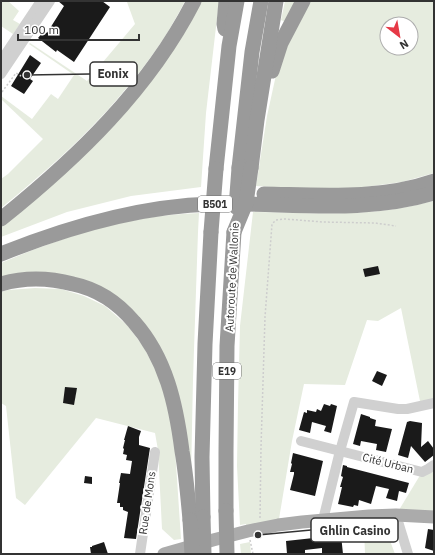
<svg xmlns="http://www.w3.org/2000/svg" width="435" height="555" font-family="'IBM Plex Sans',sans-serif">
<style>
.green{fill:#e6ecdf;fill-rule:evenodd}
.building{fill:#1a1a1a}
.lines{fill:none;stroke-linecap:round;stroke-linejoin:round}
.path{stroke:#cdcdcd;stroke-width:1.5;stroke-dasharray:2 2;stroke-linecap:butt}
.minor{stroke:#d0d0d0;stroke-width:10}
.major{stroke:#ababab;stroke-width:13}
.highway{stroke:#9a9a9a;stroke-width:15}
.highway-bridge{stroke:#9a9a9a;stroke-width:15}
.labels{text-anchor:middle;stroke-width:4;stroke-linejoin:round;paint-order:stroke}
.shield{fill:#fff;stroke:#707070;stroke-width:1}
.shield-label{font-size:10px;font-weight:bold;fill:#333}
.street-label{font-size:11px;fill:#333;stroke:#fff}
.leader{fill:none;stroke:#333;stroke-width:1.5}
.callout-dot{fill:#333;stroke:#fff;stroke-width:1.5}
.callout{fill:#fff;stroke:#333;stroke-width:1.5}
.callout-label{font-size:12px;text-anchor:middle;font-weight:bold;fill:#333}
</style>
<rect width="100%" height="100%" fill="#fff"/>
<g class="green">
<polygon points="1,1 8,1 19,11 13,20 20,24 13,34 1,26"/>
<path d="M128,1H185C180,11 174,21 169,30C154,54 137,76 119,97C84,138 43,174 1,208V179L8,174L43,139L1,99V96L32,119L51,94L58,99L74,75L29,44L30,43L87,81L135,24L127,2Z"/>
<polygon points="201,1 219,1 206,113 201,187 131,196 67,212 1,237 1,225 44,190"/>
<polygon points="285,1 296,1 285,22 281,20"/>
<path d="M309,1H434V173L402,182L357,188H289L256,186L267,116L276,75L293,28ZM387,24H411V48H387Z"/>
<path d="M434,201V403L421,406L401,308L378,321L367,320L345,385L304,384L292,441L278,525L248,531L246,524L240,525L237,466L238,404L240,326L253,212C291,212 329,215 367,212C389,211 412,206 434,201Z"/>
<path d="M199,213L198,232L193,379L191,476L163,357L94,287L1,280V263C48,243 96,226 147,218C164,215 182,214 199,213Z"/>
<polygon points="35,288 61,289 84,296 105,306 127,325 143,346 157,372 164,392 174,434 181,539 174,540 162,529 158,450 155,433 96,418 25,505 16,498 6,406 1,403 1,292 8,290"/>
<polygon points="434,465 434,517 396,515 422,472"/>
<polygon points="364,528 389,538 395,554 365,554"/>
<polygon points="250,542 251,554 241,554 240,544"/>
</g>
<g class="building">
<polygon points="58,1 102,1 110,7 74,62 57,50 56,52 38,38 44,31 47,33 64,6"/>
<polygon points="30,55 41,63 30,79 33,81 24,94 11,86"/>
<polygon points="378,266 380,274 365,277 363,269"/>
<polygon points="377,371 387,375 382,386 372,381"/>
<polygon points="65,387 77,388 74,405 63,403"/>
<polygon points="324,404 330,406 331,404 337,406 331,433 324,431 326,426 312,422 310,433 299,430 304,412 307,413 307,410 316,412 317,409 321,411"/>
<polygon points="361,414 370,417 370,418 376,420 375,426 392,429 386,452 376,450 377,444 361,441 360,446 353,444"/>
<polygon points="410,421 422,423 421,447 428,441 434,449 434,455 425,462 411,446 408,458 398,455 407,422"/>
<polygon points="128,426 141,431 139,437 139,445 150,448 136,539 124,538 128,512 123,510 123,507 120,507 120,503 117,503 120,483 119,483 121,473 130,474 132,461 126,460 127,455 123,454 124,449 123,448 125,440 124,440"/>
<polygon points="293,453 323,461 315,496 290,490 294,474 294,472 290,472 292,464 291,463"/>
<polygon points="343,465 347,466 347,467 409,483 406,493 399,491 397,501 386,498 389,489 376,486 371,504 359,500 358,506 354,505 353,507 338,504 342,487 340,487 343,477 341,476"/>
<polygon points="85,476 92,477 92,484 84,483"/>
<polygon points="428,529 434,530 434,551 425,548"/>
<polygon points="341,535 343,554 322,554 322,548 305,550 305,554 287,554 286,541"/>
<polygon points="104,542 108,554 91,554 90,547 92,547 92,546"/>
</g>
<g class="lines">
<g class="path">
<polyline points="2,92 16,73 21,76"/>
<polyline points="260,518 261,447 265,317 272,224 276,220 285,219 323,222 375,223 396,226"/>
<polyline points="250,540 253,554"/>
</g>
<g class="minor">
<polyline points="1,61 41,1"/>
<polyline points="1,74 50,1"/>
<polyline points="301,441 422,472 428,469 434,465"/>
<polyline points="396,515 408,554"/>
<polyline points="323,520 340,451 354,402 398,409 407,409 434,403"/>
<polyline points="140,554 155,452"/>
</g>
<polyline class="major" points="164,554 213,540 248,531 278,525 302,522 369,516 396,515 434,517"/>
<g class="highway">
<polyline points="225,29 224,24 226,1"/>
<polyline points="272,71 281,43 303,1"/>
<polyline points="239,168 252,52 261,1"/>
<polyline points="251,168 257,120 276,1"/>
<polyline points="216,169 229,46 237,1"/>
<path d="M264,194C321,195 379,200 434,181"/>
<path d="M1,219C77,158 149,89 194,1"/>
<path d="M1,254C68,227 139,206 212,204C285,202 362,215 434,193"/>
<path d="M1,284C25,277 50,278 73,284C97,289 118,303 134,322C166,358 176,404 182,451C186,474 188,497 190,520"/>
<polyline points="226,511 226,452 227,346 234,232"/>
<polyline points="203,517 202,457 205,344 211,232"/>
</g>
<g class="highway-bridge">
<polyline points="236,207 239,168"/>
<polyline points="211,232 216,169"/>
<polyline points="234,232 246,203 251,168"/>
<polyline points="226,511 227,554"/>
<polyline points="203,517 204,554"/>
<polyline points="190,520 192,554"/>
</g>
</g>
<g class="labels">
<g class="shield">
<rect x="198" y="196" width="34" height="16" rx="3"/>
<rect x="213" y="363" width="28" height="16" rx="3"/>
</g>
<g class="shield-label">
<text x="215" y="208">B501</text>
<text x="227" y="375">E19</text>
</g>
<g class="street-label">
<text transform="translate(232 277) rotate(-87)" y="4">Autoroute de Wallonie</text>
<text transform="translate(388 463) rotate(14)" y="4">Cité Urban</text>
<text transform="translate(147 503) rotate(-82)" y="4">Rue de Mons</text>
</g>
</g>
<path class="leader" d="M27 75L90 74M258 535L311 530"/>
<g class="callout-dot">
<circle cx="27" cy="75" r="4"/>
<circle cx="258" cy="535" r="4"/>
</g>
<g class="callout">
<rect x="90" y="62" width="47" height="24" rx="4"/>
<rect x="311" y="518" width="87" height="24" rx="4"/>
</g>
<g class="callout-label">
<text x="113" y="78">Eonix</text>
<text x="355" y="535">Ghlin Casino</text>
</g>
<rect width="435" height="555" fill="none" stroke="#333333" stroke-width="4"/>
<g transform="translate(399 36) rotate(149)"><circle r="19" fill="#ffffff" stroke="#adadad"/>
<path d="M0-3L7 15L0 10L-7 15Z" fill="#e63946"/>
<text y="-6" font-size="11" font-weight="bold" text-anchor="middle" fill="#333333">N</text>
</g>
<path d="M18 34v6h121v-6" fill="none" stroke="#333333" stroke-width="2"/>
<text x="24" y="34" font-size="12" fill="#333333" stroke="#ffffff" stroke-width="3" paint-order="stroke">100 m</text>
</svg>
